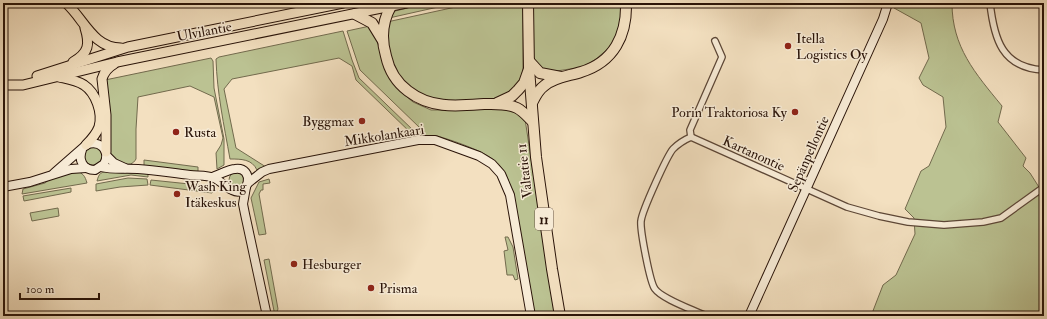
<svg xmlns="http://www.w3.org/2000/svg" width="1047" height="319" font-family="'IM FELL Double Pica',serif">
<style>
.green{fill:#bbc292;stroke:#726a4d}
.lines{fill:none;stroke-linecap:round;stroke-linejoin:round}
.street-casing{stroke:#5c4636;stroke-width:8}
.secondary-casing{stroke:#291308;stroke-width:10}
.primary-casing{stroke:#291308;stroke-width:11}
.highway-casing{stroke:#291308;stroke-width:12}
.street{stroke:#f7ebd6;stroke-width:5.5}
.secondary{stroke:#f7ebd6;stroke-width:8}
.primary{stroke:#f3e0c0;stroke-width:9}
.highway{stroke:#f3e0c0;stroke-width:10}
.poi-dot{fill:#8f2418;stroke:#f7ebd6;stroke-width:1.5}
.labels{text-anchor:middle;stroke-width:3;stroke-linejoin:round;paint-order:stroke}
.shield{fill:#f7ebd6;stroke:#675446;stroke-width:1}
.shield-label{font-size:13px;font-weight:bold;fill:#291308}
.street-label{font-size:14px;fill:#291308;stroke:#f7ebd6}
.poi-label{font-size:14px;fill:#291308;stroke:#f7ebd6;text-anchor:start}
</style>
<rect width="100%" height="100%" fill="#f3e0c0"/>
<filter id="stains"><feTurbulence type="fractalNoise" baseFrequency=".005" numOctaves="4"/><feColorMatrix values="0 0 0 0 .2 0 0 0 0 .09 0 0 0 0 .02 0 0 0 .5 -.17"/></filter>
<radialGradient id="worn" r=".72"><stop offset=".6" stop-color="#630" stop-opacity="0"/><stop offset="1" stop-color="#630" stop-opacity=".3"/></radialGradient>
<g class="green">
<polygon points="429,3 456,3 389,18 395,11"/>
<path d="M474,3H523V68C522,77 517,89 508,94C494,103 446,104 430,99C414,94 402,82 394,68C388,58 388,34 387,22Z"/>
<polygon points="532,3 621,3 622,11 618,31 610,47 596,59 583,67 550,72 536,65 532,56"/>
<path d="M896,3H952C952,47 975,73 1002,106L998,122L1026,158L1023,166L1030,173L1044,195V316H871L883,285L896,275L915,234L914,218L905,209L921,171L929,166L946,127L943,97L923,85L919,78L929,58L921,23L894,8Z"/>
<path d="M370,26L376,37L384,66L390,78L400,91L413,102L431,110H455L505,108L515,110L525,119L555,316H534L511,190C508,178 504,168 494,160C483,151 452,140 437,136C432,135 426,136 421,136L420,128L360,70L347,31Z"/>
<path d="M343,31L352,60L359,78L415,132L416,136H414L356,80L352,66L339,58L232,79L224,89L236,148L266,167L257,170C252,159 241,159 230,159C224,125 217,93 216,59L219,57Z"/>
<path d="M211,58L213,61L214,88L224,139V165L217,169L216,153L221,145L223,138L214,97L190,86L138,97L136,129V159C130,170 118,161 111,157L109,151L105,80Z"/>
<circle cx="93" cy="156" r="9"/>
<polygon points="144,160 198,167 198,173 144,166"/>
<path d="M76,171C83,173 85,176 87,183L22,194L23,189L45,183L51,178Z"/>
<path d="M109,171L145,173L148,174V177L131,175L97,181C99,173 101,172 109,171Z"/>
<circle cx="237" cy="180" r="8"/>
<polygon points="128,178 147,179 148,185 120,187 96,191 96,184"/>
<polygon points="269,179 270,183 263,184 263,190 261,190 259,194 266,234 259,235 251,198 259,182"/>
<polygon points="151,180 199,185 215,189 212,193 150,185"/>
<polygon points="71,188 71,192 24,201 23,196"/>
<polygon points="58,208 59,216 32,221 30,213"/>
<polygon points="505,237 508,237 513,247 518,279 515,280 513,275 507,275 504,251 508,250"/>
<polygon points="269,259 278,309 275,316 264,260"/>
</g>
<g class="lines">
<g class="street-casing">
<g id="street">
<path d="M990,3C994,39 1002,68 1044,70"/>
<polyline points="691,137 690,130 722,57 715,41"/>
<path d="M706,316C694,310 662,299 655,289C650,283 640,230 641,221C642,211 667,156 673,149C679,143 684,140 691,137L847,207L879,216L908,222L944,225L983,222L1001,218L1044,187"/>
</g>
</g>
<g class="secondary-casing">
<g id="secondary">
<polyline points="107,156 114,163 125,168"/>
<path d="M101,167C114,170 125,168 138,169C155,170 172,173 190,175C197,176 207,175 214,178C221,181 225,187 232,190C250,199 255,166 235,169C230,169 218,175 212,177"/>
<path d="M54,173L86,145C100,139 111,151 104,164L95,170C83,170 78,160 82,150"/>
<polyline points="248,183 262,172 269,169 418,140 435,140 479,156 492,164 501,174 510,195 531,316"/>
<polyline points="3,187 30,182 71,169 86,168"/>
<polyline points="246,187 243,204 245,214 267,316"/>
<polyline points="749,316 883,19 888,3"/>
</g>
</g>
<g class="primary-casing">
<g id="primary">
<path d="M66,3C84,19 93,48 121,48"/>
<path d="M73,62C89,53 90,44 85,28"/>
<polyline points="37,76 128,47 343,3"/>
<path d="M59,77C68,79 76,80 84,85C96,93 103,113 99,127C96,135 91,140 86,145"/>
<polyline points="7,85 23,85 117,62 406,3"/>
<path d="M106,152V115L102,79C104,72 107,68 114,64"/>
</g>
</g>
<g class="highway-casing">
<g id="highway">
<path d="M391,6C382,22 381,39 386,56C389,70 396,82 408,91C431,109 457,106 484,104C495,104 507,103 517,108C523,111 528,117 533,122"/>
<polyline points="355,14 372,23 383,41"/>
<polyline points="529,61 540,73 561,77"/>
<polyline points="529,69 536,157 552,269 560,316"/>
<polyline points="497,103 512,96 518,90 524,83 529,69 528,3"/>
<path d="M532,103C535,97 538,90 544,86C554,77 569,76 581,72C614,62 627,35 626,3"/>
</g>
</g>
<use href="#street" class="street"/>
<use href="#secondary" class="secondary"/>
<use href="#primary" class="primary"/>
<use href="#highway" class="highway"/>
</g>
<g class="poi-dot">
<circle cx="788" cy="46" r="4"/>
<circle cx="795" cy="112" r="4"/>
<circle cx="362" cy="121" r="4"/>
<circle cx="176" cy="132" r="4"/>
<circle cx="177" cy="194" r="4"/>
<circle cx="294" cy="264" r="4"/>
<circle cx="371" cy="288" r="4"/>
</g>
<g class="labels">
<rect class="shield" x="535" y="208" width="18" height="22" rx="3"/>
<g class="shield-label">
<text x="544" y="224">11</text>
</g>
<g class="street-label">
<text transform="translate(204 31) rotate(-11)" y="5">Ulvilantie</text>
<text transform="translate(384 135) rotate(-9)" y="5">Mikkolankaari</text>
<text transform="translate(754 153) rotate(24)" y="5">Kartanontie</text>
<text transform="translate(808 154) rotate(-66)" y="5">Sepänpellontie</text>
<text transform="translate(524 171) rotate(-97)" y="5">Valtatie 11</text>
</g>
<g class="poi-label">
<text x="796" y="43">Itella<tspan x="796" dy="16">Logistics Oy</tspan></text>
<text x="787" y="117" text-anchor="end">Porin Traktoriosa Ky</text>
<text x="354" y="126" text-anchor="end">Byggmax</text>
<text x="184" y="137">Rusta</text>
<text x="185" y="191">Wash King<tspan x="185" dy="16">Itäkeskus</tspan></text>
<text x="302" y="269">Hesburger</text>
<text x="379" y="293">Prisma</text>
</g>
</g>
<rect width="1047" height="319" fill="none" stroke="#f3e0c0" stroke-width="16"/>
<rect x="4" y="4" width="1039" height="311" fill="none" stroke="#291308" stroke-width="2"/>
<rect x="8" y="8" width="1031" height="303" fill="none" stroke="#291308"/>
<path d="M20 293v6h79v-6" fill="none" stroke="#291308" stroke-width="2"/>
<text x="26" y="293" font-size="12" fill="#291308" stroke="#f7ebd6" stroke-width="3" paint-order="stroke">100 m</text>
<rect width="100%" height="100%" filter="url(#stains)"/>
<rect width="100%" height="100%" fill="url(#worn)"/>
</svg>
